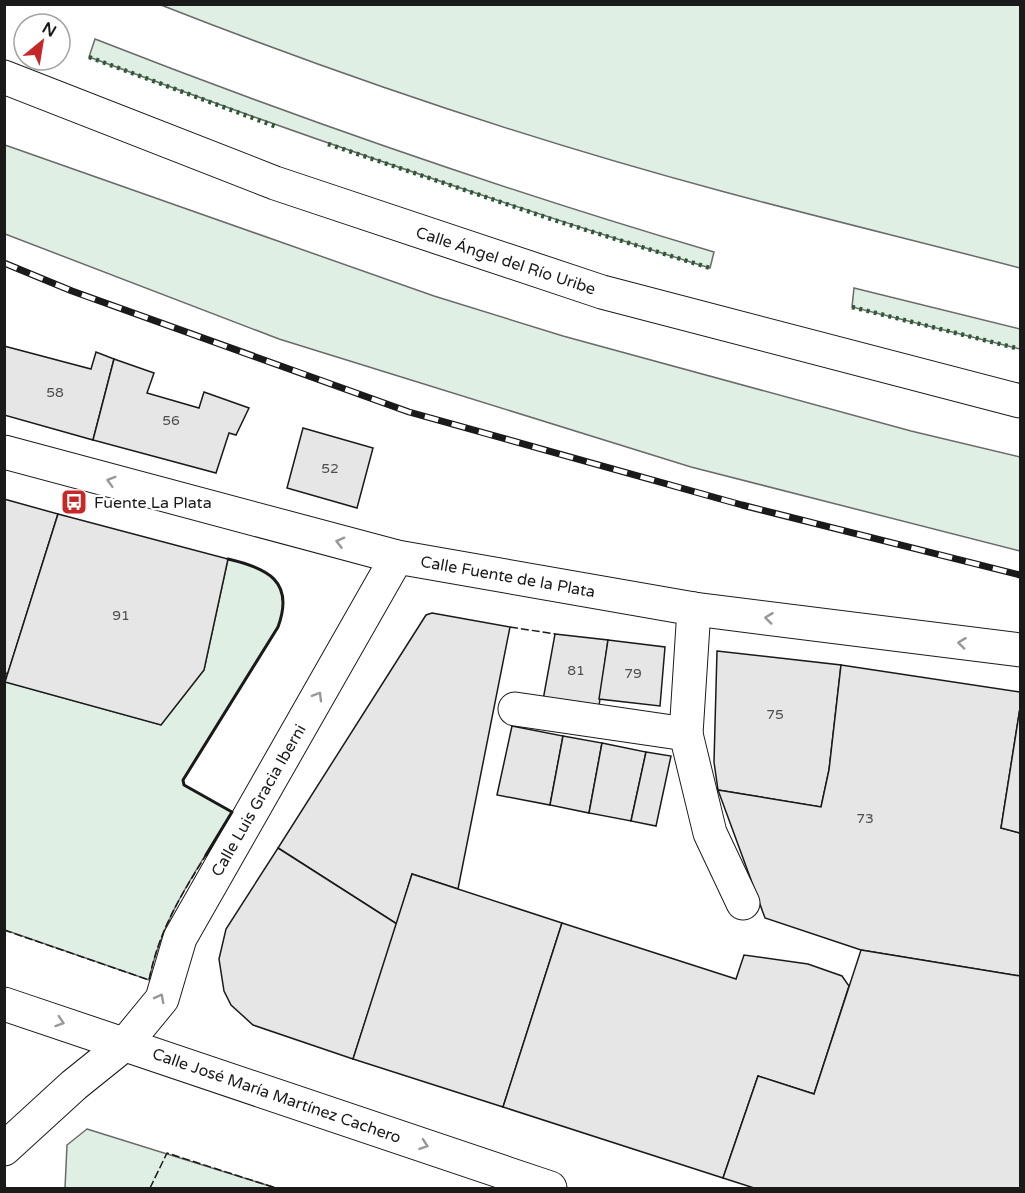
<svg xmlns="http://www.w3.org/2000/svg" width="1025" height="1193" font-family="'Varela Round',sans-serif">
<style>
.green{fill:#e0efe3;stroke:#6a6a6a;stroke-width:1.5}
.building{fill:#e6e6e6;stroke:#1a1a1a;stroke-width:1.5}
.lines{fill:none;stroke-linecap:round;stroke-linejoin:round}
.minor-casing{stroke:#1a1a1a;stroke-width:35}
.major-casing{stroke:#1a1a1a;stroke-width:35}
.minor{stroke:#fff;stroke-width:33}
.major{stroke:#fff;stroke-width:33}
.rail-casing{stroke:#1a1a1a;stroke-width:7}
.rail{stroke:#fff;stroke-width:4.5;stroke-dasharray:14;stroke-linecap:butt}
.hedge{stroke:#2b5a34;stroke-width:4.5;stroke-dasharray:3 4.5;stroke-linecap:butt}
.fence{stroke:#1a1a1a;stroke-width:1.5;stroke-dasharray:8 3;stroke-linecap:butt}
.wall{stroke:#1a1a1a;stroke-width:3}
.oneway{stroke:#989898}
.labels{text-anchor:middle;stroke-width:4.5;stroke-linejoin:round;paint-order:stroke}
.number-label{font-size:14px;fill:#4d4d4d}
.street-label{font-size:16px;fill:#1a1a1a;stroke:#fff}
.poi-label{font-size:16px;fill:#1a1a1a;stroke:#fff;text-anchor:start}
</style>
<rect width="100%" height="100%" fill="#fff"/>
<g class="green">
<path d="M161,5H1020V268C921,242 821,218 721,191C531,140 344,77 161,5Z"/>
<path d="M95,39C299,119 504,190 714,252L710,268C501,204 294,133 89,57Z"/>
<polygon points="5,145 434,296 563,336 911,431 1020,457 1020,551 691,467 411,380 279,339 5,234"/>
<polygon points="854,288 1020,329 1020,349 852,307"/>
<path d="M228,559C267,568 295,581 278,627L183,780L184,785L232,812C199,867 162,916 149,980L5,930L4,674L8,673L6,682L161,725L204,670Z"/>
<polygon points="87,1129 276,1188 65,1188 67,1145"/>
</g>
<g class="building">
<polygon points="4,346 91,369 96,352 114,359 93,440 4,415"/>
<polygon points="114,359 154,373 147,393 199,408 204,392 249,408 236,435 229,433 216,473 93,440"/>
<polygon points="303,428 373,448 357,508 287,488"/>
<polygon points="4,499 58,514 8,673 4,674"/>
<polygon points="58,514 228,559 204,670 161,725 5,682"/>
<polygon points="432,613 510,627 458,889 412,874 397,924 278,848 426,615"/>
<polygon points="555,634 608,640 599,706 543,700"/>
<polygon points="608,640 665,647 660,706 599,699"/>
<polygon points="717,651 841,665 829,770 821,807 718,790 714,762"/>
<polygon points="841,665 1020,692 1020,708 1001,828 1020,833 1020,976 861,950 765,918 718,790 821,807 829,770"/>
<polygon points="1020,708 1020,833 1001,828"/>
<polygon points="512,726 563,736 550,805 497,795"/>
<polygon points="563,736 602,743 589,813 550,805"/>
<polygon points="602,743 646,752 631,821 589,813"/>
<polygon points="646,752 671,756 656,826 631,821"/>
<polygon points="278,848 397,924 353,1059 253,1025 231,1005 224,991 219,959 226,929"/>
<polygon points="412,874 562,923 503,1107 353,1059"/>
<polygon points="562,923 736,979 744,955 808,964 842,976 849,986 814,1094 758,1076 723,1178 503,1107"/>
<polygon points="861,950 1020,976 1020,1188 754,1188 723,1178 758,1076 814,1094"/>
</g>
<g class="lines">
<g class="minor-casing">
<g id="minor">
<polyline points="4,77 275,183 602,292 1020,401"/>
<polyline points="694,609 686,734 710,833 743,903"/>
<polyline points="515,709 686,734"/>
<polyline points="4,1004 550,1188"/>
<polyline points="4,1149 74,1085 125,1044 162,999 180,938 397,557"/>
</g>
</g>
<g class="major-casing">
<polyline id="major" points="4,452 397,557 694,609 1020,650"/>
</g>
<use href="#minor" class="minor"/>
<use href="#major" class="major"/>
<g class="rail-casing">
<polyline id="rail" points="4,263 72,291 409,412 742,505 1020,575"/>
</g>
<use href="#rail" class="rail"/>
<g class="hedge">
<polyline points="89,57 277,127"/>
<polyline points="328,144 554,220 710,268"/>
<polyline points="852,307 1020,349"/>
</g>
<g class="fence">
<polyline points="510,627 555,634"/>
<path d="M4,930L149,980C159,930 180,897 206,855"/>
<polyline points="150,1188 167,1153 276,1188"/>
</g>
<path class="wall" d="M206,855L232,812L184,785L183,780L278,627C295,581 267,568 228,559"/>
</g>
<defs><path id="oneway-chevron" d="M-2-3.5L2.5 0L-2 3.5" fill="none" stroke-width="1.6" stroke-linecap="round" stroke-linejoin="round" transform="scale(1.5)"/></defs>
<g class="oneway">
<use href="#oneway-chevron" transform="translate(111 481) rotate(-164)"/>
<use href="#oneway-chevron" transform="translate(340 542) rotate(-165)"/>
<use href="#oneway-chevron" transform="translate(769 618) rotate(-173)"/>
<use href="#oneway-chevron" transform="translate(962 643) rotate(-173)"/>
<use href="#oneway-chevron" transform="translate(318 696) rotate(-60)"/>
<use href="#oneway-chevron" transform="translate(160 998) rotate(-62)"/>
<use href="#oneway-chevron" transform="translate(60 1022) rotate(18)"/>
<use href="#oneway-chevron" transform="translate(424 1145) rotate(19)"/>
</g>
<defs>
<g id="bus-square" transform="scale(1.35)"><rect x="-9" y="-9" width="18" height="18" rx="4" fill="#c62828" stroke="#fff"/><path d="M-5-6H5V4H4V6H2V4H-2V6H-4V4H-5ZM-3.5-4V0h7V-4ZM-3.5 1.2v1.5H-2V1.2ZM2 1.2v1.5H3.5V1.2Z" fill="#fff"/></g>
</defs>
<g fill-rule="evenodd">
<use href="#bus-square" x="74" y="502"/>
</g>
<g class="labels">
<g class="number-label">
<text x="55" y="397">58</text>
<text x="171" y="425">56</text>
<text x="330" y="473">52</text>
<text x="121" y="620">91</text>
<text x="576" y="675">81</text>
<text x="633" y="678">79</text>
<text x="775" y="719">75</text>
<text x="865" y="823">73</text>
</g>
<g class="street-label">
<text transform="translate(506 260) rotate(18)" y="6">Calle Ángel del Río Uribe</text>
<text transform="translate(508 576) rotate(10)" y="6">Calle Fuente de la Plata</text>
<text transform="translate(258 800) rotate(-60)" y="6">Calle Luis Gracia Iberni</text>
<text transform="translate(277 1095) rotate(19)" y="6">Calle José María Martínez Cachero</text>
</g>
<g class="poi-label">
<text x="94" y="508">Fuente La Plata</text>
</g>
</g>
<rect width="1025" height="1193" fill="none" stroke="#1a1a1a" stroke-width="12"/>
<g transform="translate(42 42) rotate(30)"><circle r="28" fill="#ffffff" stroke="#a3a3a3" stroke-width="1.5"/>
<path d="M0-4.5L10 22L0 15L-10 22Z" fill="#c62828"/>
<text y="-9" font-size="16" font-weight="bold" text-anchor="middle" fill="#1a1a1a">N</text>
</g>
</svg>
